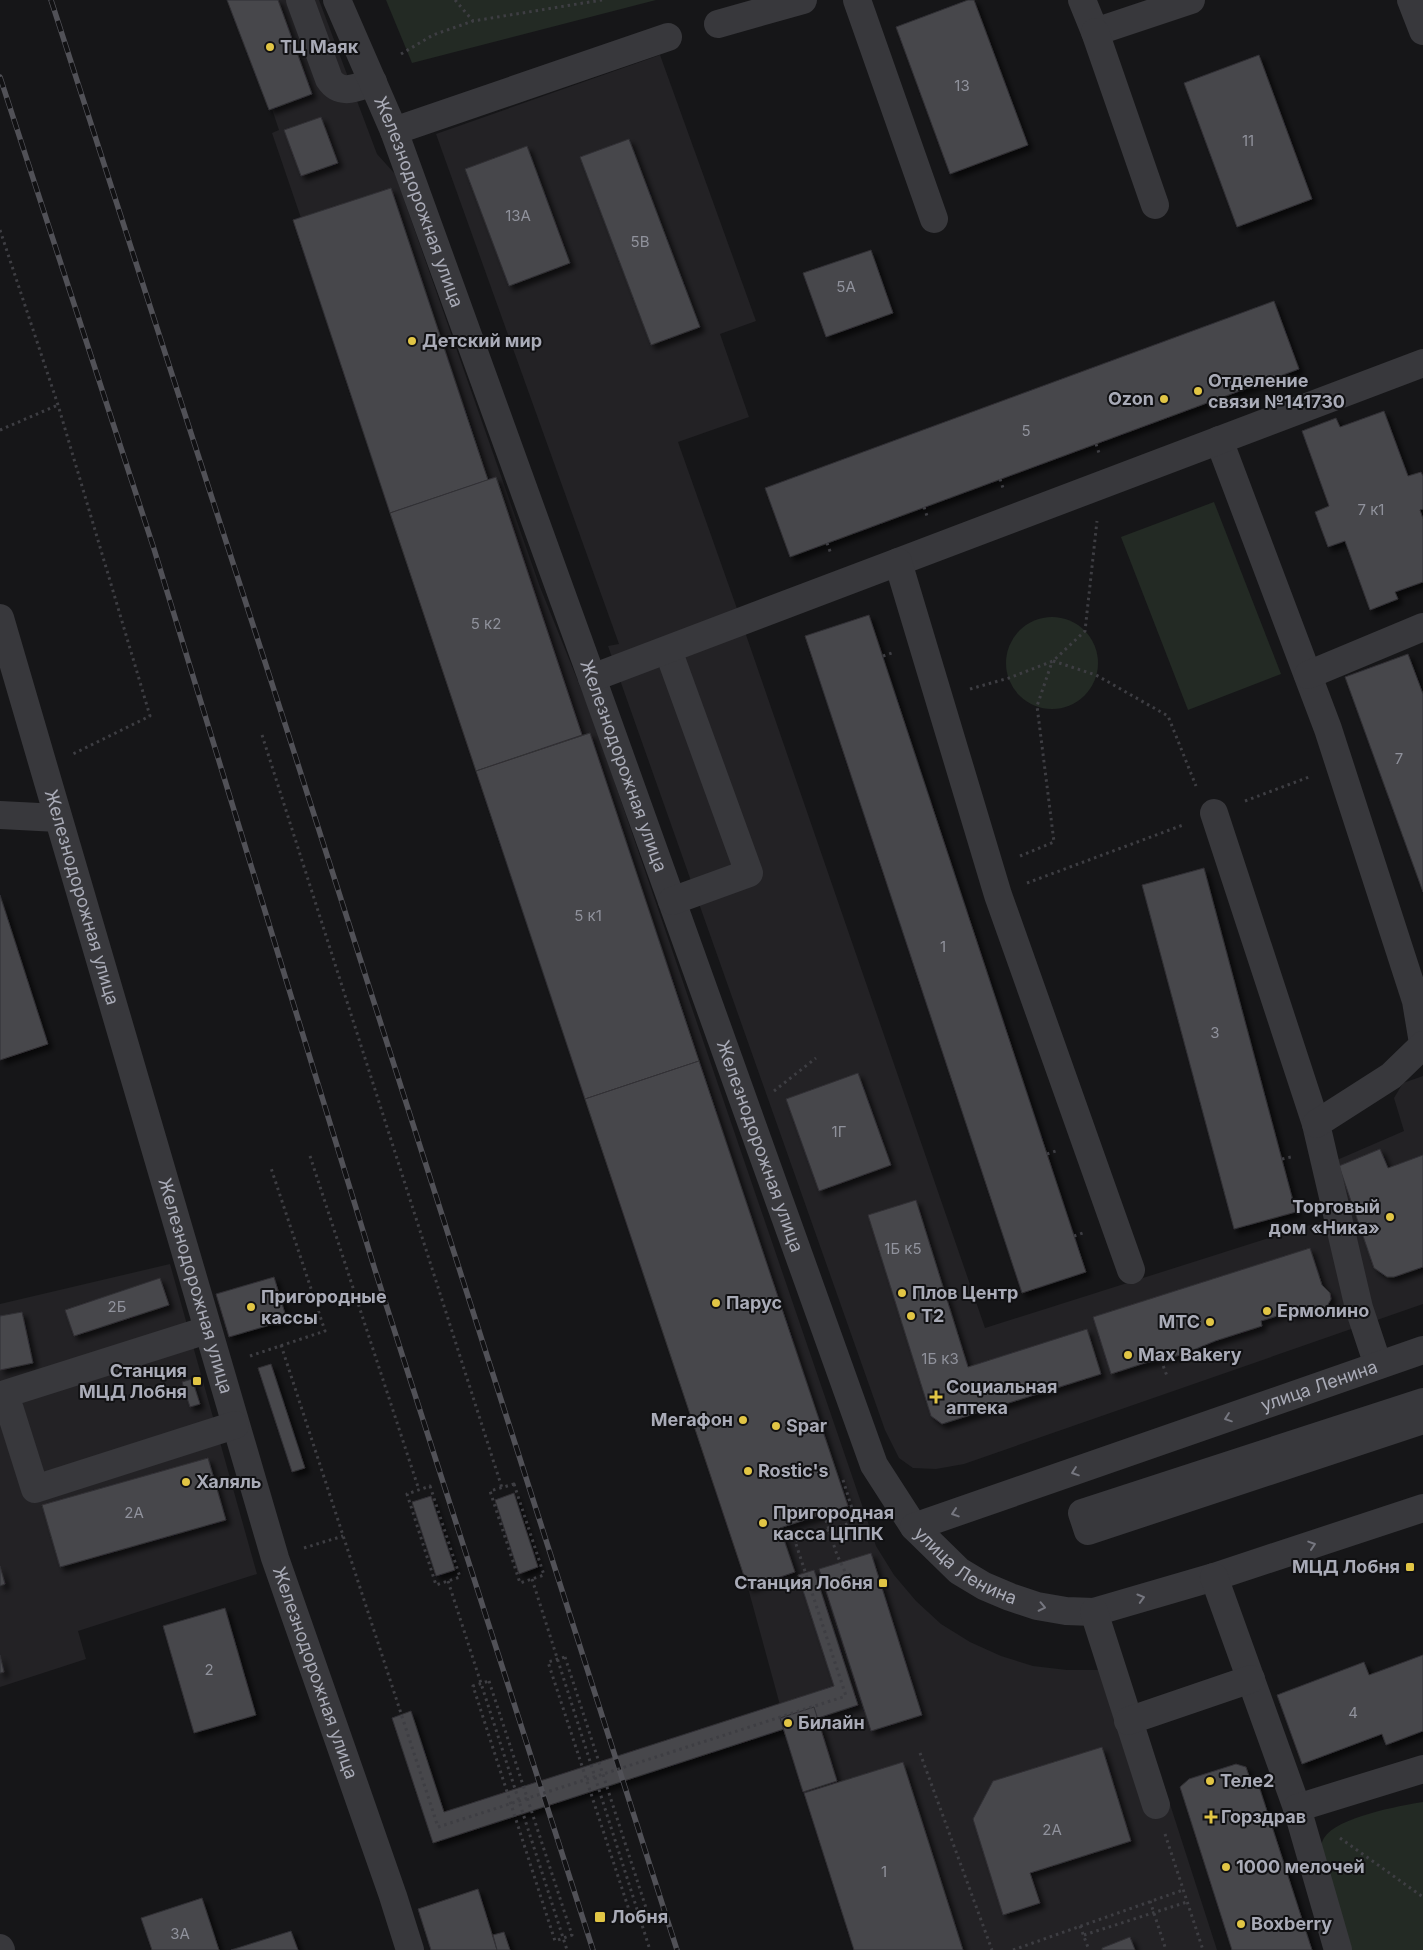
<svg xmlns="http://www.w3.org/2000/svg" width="1423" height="1950" font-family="Inter,sans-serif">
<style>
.built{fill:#232225}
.green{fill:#232a24}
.building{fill:#46464b;stroke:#313034;filter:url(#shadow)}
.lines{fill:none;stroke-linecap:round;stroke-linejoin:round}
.path{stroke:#3e3e43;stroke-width:3;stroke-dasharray:2.5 4;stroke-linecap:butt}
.minor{stroke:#38383c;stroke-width:28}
.rail-casing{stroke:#515157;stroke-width:5.5}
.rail{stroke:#111113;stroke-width:4;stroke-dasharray:11;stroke-linecap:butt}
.path-bridge{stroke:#3e3e43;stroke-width:3;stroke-dasharray:2.5 4;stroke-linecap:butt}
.oneway{stroke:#767780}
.poi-dot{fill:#e1c545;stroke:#111113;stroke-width:2}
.labels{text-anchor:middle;stroke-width:4;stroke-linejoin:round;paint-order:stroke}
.number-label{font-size:15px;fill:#90929c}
.poi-label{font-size:18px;font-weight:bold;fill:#a9abb7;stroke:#111113;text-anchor:start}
.street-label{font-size:18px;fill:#a9abb7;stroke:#111113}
</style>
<defs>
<filter id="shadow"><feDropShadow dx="4.5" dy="4.5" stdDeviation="2.5" flood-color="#0009"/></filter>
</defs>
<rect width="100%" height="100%" fill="#161618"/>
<g class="built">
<polygon points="227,0 319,0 377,154 395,174 540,587 592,716 876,1546 894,1575 916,1601 941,1624 970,1642 1001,1656 1033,1666 1067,1670 1101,1670 1129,1677 1217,1950 854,1950 804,1793 748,1588 293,220 301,218 272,133 279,130 272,109 269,110"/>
<polygon points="660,55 756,321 720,334 749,417 678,442 735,603 985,1328 1345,1214 1330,1163 1404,1131 1394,1098 1403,1083 1423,1076 1423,1304 964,1464 936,1469 913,1468 899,1458 885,1430 608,646 619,644 436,134"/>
<polygon points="170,1264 257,1574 78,1631 86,1659 0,1687 0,1304"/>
</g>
<g class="green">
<polygon points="386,0 656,0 412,63"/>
<polygon points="1214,502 1281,674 1188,710 1121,537"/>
<circle cx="1052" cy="663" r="46"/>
<path d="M1423,1802V1950H1347L1320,1849C1321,1846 1322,1841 1324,1838C1337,1817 1399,1806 1423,1802Z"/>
</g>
<g class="building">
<polygon points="227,0 278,0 312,94 269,110"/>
<polygon points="968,0 974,0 1028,145 950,174 896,27"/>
<polygon points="1259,55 1312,199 1237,227 1184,83"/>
<polygon points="321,117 338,163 301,176 284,130"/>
<polygon points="629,139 700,327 651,345 580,157"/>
<polygon points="527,146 570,263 509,286 465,169"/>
<polygon points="391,188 488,480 390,513 293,220"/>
<polygon points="871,250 893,313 826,337 803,273"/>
<polygon points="1274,301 1299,369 790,557 765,488"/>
<polygon points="1384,411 1408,476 1421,472 1423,476 1423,509 1420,510 1423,519 1423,582 1395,592 1398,599 1370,610 1345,541 1328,547 1315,512 1329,506 1302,431 1336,418 1340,427"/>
<polygon points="496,477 582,735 476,771 390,513"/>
<polygon points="869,615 1086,1272 1022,1293 805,636"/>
<polygon points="1408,654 1423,694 1423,892 1345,677"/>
<polygon points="590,733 699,1061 585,1099 476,771"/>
<polygon points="1204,868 1296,1212 1234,1229 1142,885"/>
<polygon points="0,895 48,1044 0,1060"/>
<polygon points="699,1061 848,1506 780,1528 795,1572 748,1588 585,1099"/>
<polygon points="858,1073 891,1165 819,1191 786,1099"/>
<polygon points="1380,1149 1388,1168 1423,1155 1423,1267 1394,1277 1387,1277 1374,1268 1339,1166"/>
<polygon points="916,1200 968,1367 1087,1329 1101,1374 942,1424 931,1416 868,1215"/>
<polygon points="1310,1248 1322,1285 1330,1293 1331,1299 1325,1310 1314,1313 1309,1311 1292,1316 1290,1312 1261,1321 1262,1326 1215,1341 1181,1355 1145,1363 1111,1374 1093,1317"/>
<polygon points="274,1277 287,1320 229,1337 216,1294"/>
<polygon points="160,1278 169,1305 74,1336 65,1310"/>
<polygon points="22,1312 33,1363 0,1370 0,1316"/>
<polygon points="271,1364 305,1468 292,1472 258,1368"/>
<polygon points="192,1379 200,1404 190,1407 182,1382"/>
<polygon points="208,1458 226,1520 60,1567 42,1505"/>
<polygon points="514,1493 538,1567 519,1574 495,1500"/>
<polygon points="431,1496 455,1570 436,1576 412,1502"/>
<polygon points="871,1553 922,1715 871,1731 819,1569"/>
<polygon points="0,1566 5,1584 0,1586"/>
<polygon points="814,1570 858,1705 433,1843 392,1718 411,1711 444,1812 834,1686 798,1575"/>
<polygon points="225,1608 256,1715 194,1733 163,1626"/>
<polygon points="0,1655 4,1672 0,1673"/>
<polygon points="1423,1655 1423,1731 1386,1745 1382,1734 1302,1764 1277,1695 1364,1662 1369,1675"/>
<polygon points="814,1707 837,1781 803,1792 780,1718"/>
<polygon points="1102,1747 1131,1841 1030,1873 1040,1903 1003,1915 973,1819 993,1781"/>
<polygon points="903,1762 963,1950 854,1950 804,1793"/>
<polygon points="1236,1764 1246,1767 1251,1782 1257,1780 1312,1950 1232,1950 1180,1787 1189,1779"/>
<polygon points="478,1889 497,1950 431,1950 418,1909"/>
<polygon points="202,1898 219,1950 152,1950 141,1918"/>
<polygon points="291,1931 298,1950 231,1950"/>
<polygon points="504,1932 510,1950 497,1950 493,1935"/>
<polygon points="1130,1937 1135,1950 1102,1950 1102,1948"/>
</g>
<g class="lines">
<g class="path">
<polyline points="455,0 473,21"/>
<polyline points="401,54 433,35 473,21 602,0"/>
<polyline points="0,230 58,405 150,716 73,754"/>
<polyline points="0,430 58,405"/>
<polyline points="1096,444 1099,453"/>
<polyline points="1000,479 1003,488"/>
<polyline points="924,507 927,516"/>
<polyline points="827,543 831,554"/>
<polyline points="883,656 892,653"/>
<polyline points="1053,661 1096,675 1168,716 1196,786"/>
<polyline points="970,689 1009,678 1053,661 1085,631 1097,521"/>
<polyline points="262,735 502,1488"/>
<polyline points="1245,801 1309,777"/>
<polyline points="1020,856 1054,842 1037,706 1052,662"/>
<polyline points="1027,883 1183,825"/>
<polyline points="774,1091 816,1058"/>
<polyline points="1047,1154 1056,1151"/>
<polyline points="310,1156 419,1490"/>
<polyline points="1282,1159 1291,1157"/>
<polyline points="1074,1236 1083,1233"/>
<polyline points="281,1345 438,1827"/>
<polyline points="250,1356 325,1331 271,1168"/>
<polyline points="1161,1360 1167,1376"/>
<polyline points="843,1480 856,1521 795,1541 846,1696"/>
<polygon points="514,1484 544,1575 520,1583 490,1491"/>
<polygon points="430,1486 460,1577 436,1585 407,1494"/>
<polyline points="824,1514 837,1555 851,1584"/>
<polyline points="304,1548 343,1536"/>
<polyline points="532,1579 650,1950"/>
<polyline points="448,1581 567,1950"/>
<polygon points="565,1657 647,1911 631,1916 548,1662"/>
<polygon points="489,1681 572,1935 555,1941 473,1686"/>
<polyline points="920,1753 992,1950"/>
<polyline points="1165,1834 1203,1950"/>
<polyline points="1340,1838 1423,1897"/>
<polyline points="1150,1901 1166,1950"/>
<polyline points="1080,1926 1089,1950"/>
<polyline points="1084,1935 1187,1902"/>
<polyline points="1013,1950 1183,1890"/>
</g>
<g class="minor">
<path d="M300,0L329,79C340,96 356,88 373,82"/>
<path id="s1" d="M337,0L394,131L592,678L874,1465L914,1527L959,1571L984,1586L1010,1597L1037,1606L1066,1611L1094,1612L1214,1577L1423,1508"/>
<polyline points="857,0 934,219"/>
<polyline points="1082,0 1095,32 1191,0"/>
<polyline points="1411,0 1423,31"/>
<polyline points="718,24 803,0"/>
<polyline points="1095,32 1155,205"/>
<polyline points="394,131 668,37"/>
<polyline points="1219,440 1328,729 1416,1001 1423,1043"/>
<polyline points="898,562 1423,363"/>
<path id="s2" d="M0,618L275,1558L393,1896L410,1950"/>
<polyline points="668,650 749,873 672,901"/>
<polyline points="1308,675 1423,627"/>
<polyline points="592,678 898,562 998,895 1131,1270"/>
<polyline points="1214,813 1316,1124 1359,1308 1378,1365"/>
<polyline points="0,815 58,818"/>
<polyline points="1316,1124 1391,1076 1423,1045"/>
<polyline points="207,1330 5,1394 35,1489 235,1425"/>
<polyline points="1423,1402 1082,1513 1088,1531 1423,1420"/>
<path id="s3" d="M914,1527L1423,1350"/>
<polyline points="1214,1577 1297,1808 1338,1950"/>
<polyline points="1094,1612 1156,1805"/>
<polyline points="1128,1721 1251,1679"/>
<polyline points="1297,1808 1423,1769"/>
<polyline points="0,1948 1,1950"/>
</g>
<g class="rail-casing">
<g id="rail">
<polyline points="51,0 286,727 677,1950"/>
<polyline points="0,77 154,549 375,1270 593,1950"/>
</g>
</g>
<use href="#rail" class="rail"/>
<polyline class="path-bridge" points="438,1827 846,1696"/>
</g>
<defs><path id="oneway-chevron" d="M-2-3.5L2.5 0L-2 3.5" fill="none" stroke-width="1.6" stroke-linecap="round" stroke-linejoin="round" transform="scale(1.25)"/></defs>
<g class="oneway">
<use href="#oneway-chevron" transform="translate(1228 1418) rotate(161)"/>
<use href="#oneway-chevron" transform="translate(1075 1472) rotate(161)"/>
<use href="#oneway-chevron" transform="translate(955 1513) rotate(162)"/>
<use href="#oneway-chevron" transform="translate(1312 1545) rotate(-18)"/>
<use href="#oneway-chevron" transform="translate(1141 1598) rotate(-16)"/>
<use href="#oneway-chevron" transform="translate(1042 1607) rotate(12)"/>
</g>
<g class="poi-dot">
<circle cx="270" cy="47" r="5"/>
<circle cx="412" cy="341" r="5"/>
<circle cx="1198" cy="391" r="5"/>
<circle cx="1164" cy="399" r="5"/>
<circle cx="1390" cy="1217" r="5"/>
<circle cx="902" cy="1293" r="5"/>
<circle cx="716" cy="1303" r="5"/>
<circle cx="251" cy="1307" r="5"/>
<circle cx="1267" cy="1311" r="5"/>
<circle cx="911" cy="1316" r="5"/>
<circle cx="1210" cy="1322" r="5"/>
<circle cx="1128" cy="1355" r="5"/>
<rect x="192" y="1376" width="10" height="10" rx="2.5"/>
<path d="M933.5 1389.5h5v5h5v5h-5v5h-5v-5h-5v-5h5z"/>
<circle cx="743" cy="1420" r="5"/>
<circle cx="776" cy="1426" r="5"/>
<circle cx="748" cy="1471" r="5"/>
<circle cx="186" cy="1482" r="5"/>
<circle cx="763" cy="1523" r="5"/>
<rect x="1405" y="1562" width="10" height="10" rx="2.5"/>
<rect x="878" y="1578" width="10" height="10" rx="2.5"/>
<circle cx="788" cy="1723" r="5"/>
<circle cx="1210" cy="1781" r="5"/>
<path d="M1208.5 1809.5h5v5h5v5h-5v5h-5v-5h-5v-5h5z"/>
<circle cx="1226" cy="1867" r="5"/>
<rect x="594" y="1911" width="12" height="12" rx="2.5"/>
<circle cx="1241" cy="1924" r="5"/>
</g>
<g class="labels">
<g class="number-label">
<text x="962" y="91">13</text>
<text x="1248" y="146">11</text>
<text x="518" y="221">13А</text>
<text x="640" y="247">5В</text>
<text x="846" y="292">5А</text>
<text x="1026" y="436">5</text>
<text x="1371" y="515">7 к1</text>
<text x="486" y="629">5 к2</text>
<text x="1399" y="764">7</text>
<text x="588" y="921">5 к1</text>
<text x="943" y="952">1</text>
<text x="1215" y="1038">3</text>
<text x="839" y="1137">1Г</text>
<text x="903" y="1254">1Б к5</text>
<text x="117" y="1312">2Б</text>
<text x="940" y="1364">1Б к3</text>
<text x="134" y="1518">2А</text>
<text x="209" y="1675">2</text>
<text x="1353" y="1718">4</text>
<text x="1052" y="1835">2А</text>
<text x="884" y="1877">1</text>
<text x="180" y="1939">3А</text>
</g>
<g class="poi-label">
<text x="280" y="53">ТЦ Маяк</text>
<text x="422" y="347">Детский мир</text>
<text x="1208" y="387">Отделение<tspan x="1208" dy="21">связи №141730</tspan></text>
<text x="1154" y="405" text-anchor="end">Ozon</text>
<text x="1380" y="1213" text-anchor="end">Торговый<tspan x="1380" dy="21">дом «Ника»</tspan></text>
<text x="912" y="1299">Плов Центр</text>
<text x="261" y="1303">Пригородные<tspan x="261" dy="21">кассы</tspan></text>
<text x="726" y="1309">Парус</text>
<text x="1277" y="1317">Ермолино</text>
<text x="921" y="1322">T2</text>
<text x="1200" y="1328" text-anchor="end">МТС</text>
<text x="1138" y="1361">Max Bakery</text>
<text x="187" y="1377" text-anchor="end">Станция<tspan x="187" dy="21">МЦД Лобня</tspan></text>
<text x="946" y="1393">Социальная<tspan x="946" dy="21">аптека</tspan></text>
<text x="733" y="1426" text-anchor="end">Мегафон</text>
<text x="786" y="1432">Spar</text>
<text x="758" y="1477">Rostic's</text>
<text x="196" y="1488">Халяль</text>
<text x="773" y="1519">Пригородная<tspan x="773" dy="21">касса ЦППК</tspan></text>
<text x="1400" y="1573" text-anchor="end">МЦД Лобня</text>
<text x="873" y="1589" text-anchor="end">Станция Лобня</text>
<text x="798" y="1729">Билайн</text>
<text x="1220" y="1787">Теле2</text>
<text x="1221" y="1823">Горздрав</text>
<text x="1236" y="1873">1000 мелочей</text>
<text x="611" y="1923">Лобня</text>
<text x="1251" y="1930">Boxberry</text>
</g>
<g class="street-label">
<text dy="6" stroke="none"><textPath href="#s1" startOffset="218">Железнодорожная улица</textPath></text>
<text dy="6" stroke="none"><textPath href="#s1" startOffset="818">Железнодорожная улица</textPath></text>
<text dy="6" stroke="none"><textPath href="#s2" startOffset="291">Железнодорожная улица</textPath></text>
<text dy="6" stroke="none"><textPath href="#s1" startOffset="1222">Железнодорожная улица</textPath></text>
<text dy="6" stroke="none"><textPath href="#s2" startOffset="696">Железнодорожная улица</textPath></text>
<text dy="6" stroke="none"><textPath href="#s3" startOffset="429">улица Ленина</textPath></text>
<text dy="6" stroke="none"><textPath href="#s1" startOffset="1700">улица Ленина</textPath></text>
<text dy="6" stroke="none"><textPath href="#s2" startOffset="1101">Железнодорожная улица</textPath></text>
</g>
</g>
</svg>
